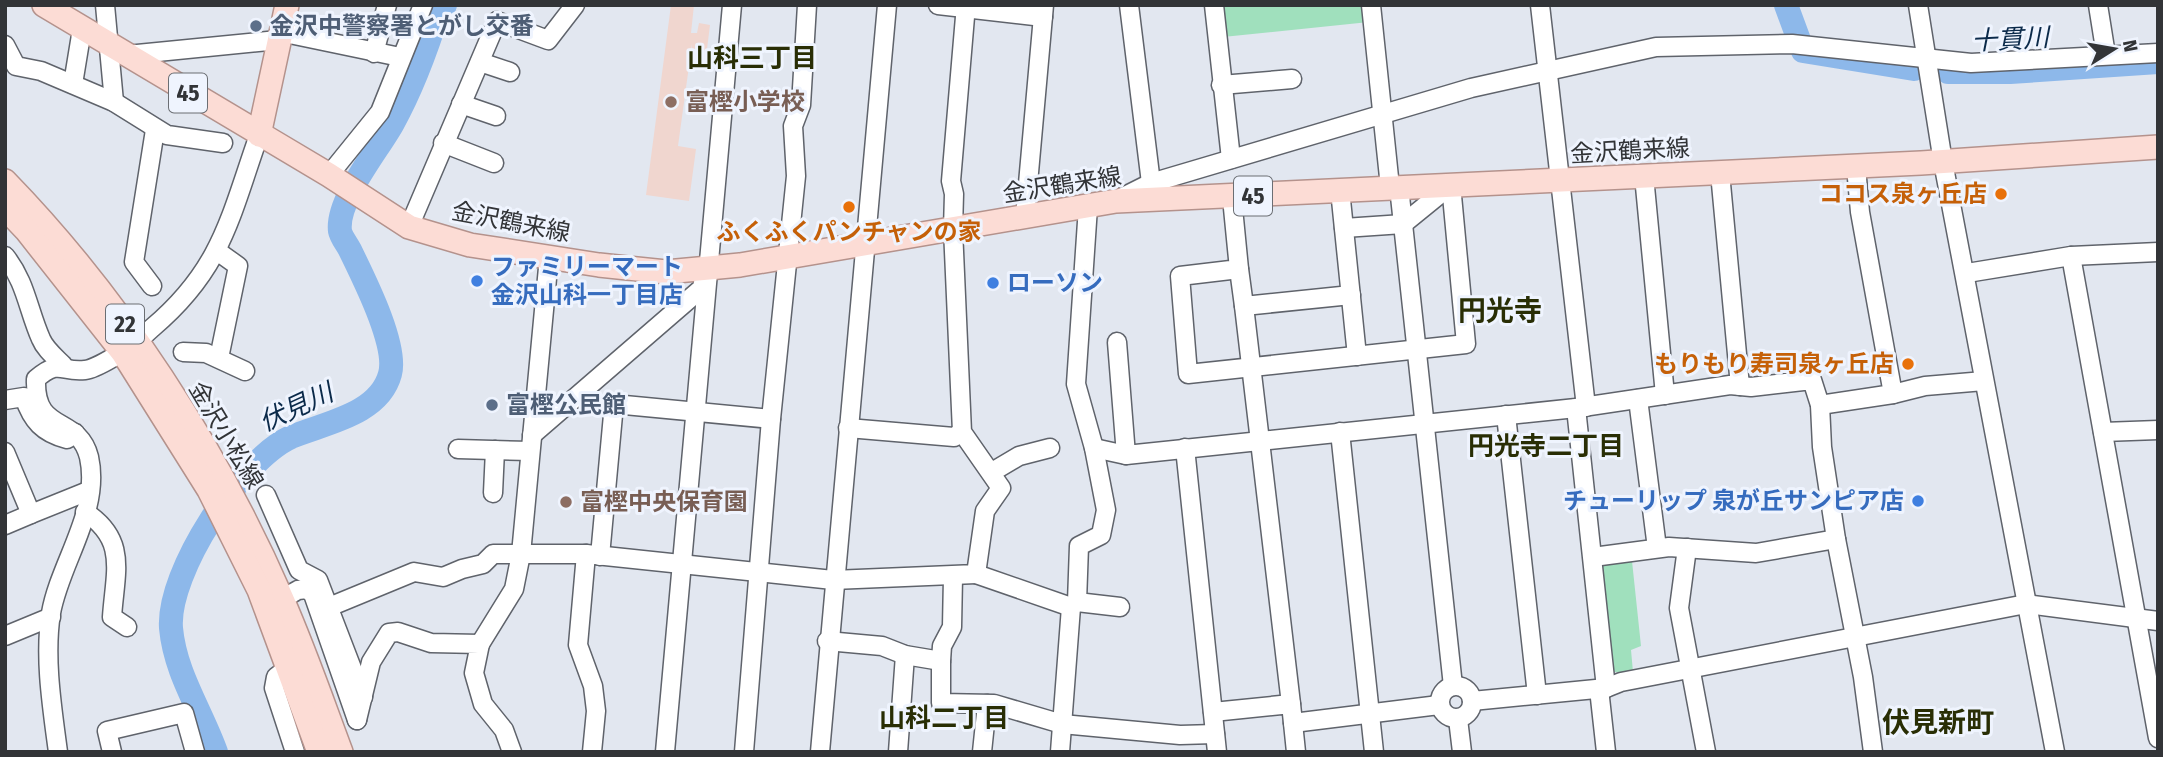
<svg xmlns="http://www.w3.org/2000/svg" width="2163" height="757" font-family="'Fira Sans Condensed','Noto Sans JP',sans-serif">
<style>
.education{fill:#f0d6cf}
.green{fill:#a0e0bd}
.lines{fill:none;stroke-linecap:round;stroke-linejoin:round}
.river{stroke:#8db8ea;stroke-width:24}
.minor-casing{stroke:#5f636b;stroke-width:21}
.major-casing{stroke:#b4928c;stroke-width:26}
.minor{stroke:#fff;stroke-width:18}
.major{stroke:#fcdcd5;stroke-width:23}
.service-dot{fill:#5c6f8a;stroke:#eff4fe;stroke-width:2.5}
.education-dot{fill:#8d6e63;stroke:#eff4fe;stroke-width:2.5}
.food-dot{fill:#e8710a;stroke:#eff4fe;stroke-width:2.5}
.shop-dot{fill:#3f7fe0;stroke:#eff4fe;stroke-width:2.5}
.labels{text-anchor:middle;stroke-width:6;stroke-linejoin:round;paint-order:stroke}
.shield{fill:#eff4fe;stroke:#6b6e73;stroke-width:2}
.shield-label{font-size:23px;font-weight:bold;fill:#323437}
.service-label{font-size:24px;font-weight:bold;fill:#4e5e75;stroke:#eff4fe;text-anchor:start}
.education-label{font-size:24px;font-weight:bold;fill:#785e54;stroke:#eff4fe;text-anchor:start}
.street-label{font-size:24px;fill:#323437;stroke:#eff4fe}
.food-label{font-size:24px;font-weight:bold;fill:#c56008;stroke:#eff4fe;text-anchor:end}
.shop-label{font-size:24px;font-weight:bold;fill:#366cbe;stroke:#eff4fe;text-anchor:start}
.water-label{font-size:26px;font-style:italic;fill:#0b2a4a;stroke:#eff4fe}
.neighbourhood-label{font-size:26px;font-weight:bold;fill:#292e05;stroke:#eff4fe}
.quarter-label{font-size:28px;font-weight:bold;fill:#292e05;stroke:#eff4fe}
</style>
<rect width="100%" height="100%" fill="#e2e7f0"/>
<polygon class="education" points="671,5 694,5 691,33 697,33 699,23 710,25 706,57 692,55 692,44 678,146 696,149 689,201 646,195"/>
<g class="green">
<polygon points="1219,5 1366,5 1369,22 1223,37"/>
<polygon points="1632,561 1641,646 1631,650 1633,672 1612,672 1601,566"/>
</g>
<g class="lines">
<g class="river">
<polyline points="1786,5 1803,51 1914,69"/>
<polyline points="1948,72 2010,72 2158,62"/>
<path d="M216,752C201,710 175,673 171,628C167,572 241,460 291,437C324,423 379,415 390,374C398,345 363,277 350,250C347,244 341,237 340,231C336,200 379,149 393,123C413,87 427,48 439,10L445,5"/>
</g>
<g class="minor-casing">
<g id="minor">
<polyline points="105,5 114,102"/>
<polyline points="938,5 1043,17"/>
<polyline points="1129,5 1151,183"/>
<polyline points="1214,5 1231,159"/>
<polyline points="1371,5 1390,187"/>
<polyline points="1540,5 1586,407"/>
<polyline points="1918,5 1943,162 2055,752"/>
<polyline points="2098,5 2106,55"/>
<polyline points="280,32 400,57"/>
<polyline points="5,45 16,66 41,71 114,102 167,135 223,143"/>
<polyline points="374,53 387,5"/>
<polyline points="127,55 278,40"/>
<polyline points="480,62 510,72"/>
<polyline points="73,84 82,29"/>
<polyline points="1221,85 1292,79"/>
<polyline points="461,104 496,116"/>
<polyline points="443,143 494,163"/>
<polyline points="1720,173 1740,386"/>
<polyline points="329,175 380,112 423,5"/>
<polyline points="1644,176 1665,395"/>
<polyline points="1399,187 1453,686"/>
<polyline points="1340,190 1357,356"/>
<polyline points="1232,198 1239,269 1180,276 1188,374 1466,344 1451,185"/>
<polyline points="1119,199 1151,183 1471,88 1656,47 1792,44 1971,63 2158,53"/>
<polyline points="1025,217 1044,5"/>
<polyline points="409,227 497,21 548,40 575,5"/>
<polyline points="1344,228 1403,224 1451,185"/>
<polyline points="217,251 238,266 219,358"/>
<path d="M5,256C26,282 28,310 41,339C45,349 55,357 63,365"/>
<polyline points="2071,256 2158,738"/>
<polyline points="1239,269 1244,306 1351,295"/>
<polyline points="1967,273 2071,256 2158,252"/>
<polyline points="152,286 134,262 155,130"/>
<polyline points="1244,306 1291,704"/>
<polyline points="1117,342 1126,455"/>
<polyline points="183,352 206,353 245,371"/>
<polyline points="1893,394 1925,386 1984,381"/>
<polyline points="1638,399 1657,548"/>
<path d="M5,400L24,397C32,421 43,433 67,439L75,433"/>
<polyline points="1820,405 1893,394 1860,212 1856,167"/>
<polyline points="1576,408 1606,688"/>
<polyline points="1506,415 1537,695"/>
<polyline points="848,428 954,437 962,432"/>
<polyline points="1340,432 1374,752"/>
<polyline points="2103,432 2158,430"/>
<polyline points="532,435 702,288 704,278"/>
<polyline points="1094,448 1126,455 1576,408 1730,385 1751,387 1812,380 1820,405 1822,447 1836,539 1863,677 1873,752"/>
<polyline points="1185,448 1217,752"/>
<polyline points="458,449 530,451"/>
<polyline points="5,452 31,514 88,491"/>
<polyline points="992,472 1019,456 1050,448"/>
<polyline points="493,493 495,450"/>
<polyline points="266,495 299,570 318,580 363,697"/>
<path d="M85,512C128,540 115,572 112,617L127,627"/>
<polyline points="5,525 31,514"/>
<polyline points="1687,548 1679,608 1706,752"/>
<polyline points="586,554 578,645 593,686 596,711 592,752"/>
<polyline points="600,556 614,404 771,419"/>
<polyline points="1593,557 1669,547 1756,553 1836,539"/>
<polyline points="976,574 1071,607"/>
<polyline points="953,577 952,627 942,646 941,661 941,703 994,704 1062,724 1180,735 1215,734"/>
<polyline points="282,599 298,590 307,589 313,594 357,720"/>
<polyline points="1077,602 1120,607"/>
<polyline points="329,607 414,572 443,577 462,569 483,564 493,554 586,554 833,580 976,574 985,511 1001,488 962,432 953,229 954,194 951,181 966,5"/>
<polyline points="5,636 51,617"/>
<polyline points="827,641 882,646 905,655 941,661"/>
<polyline points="480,644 514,589 521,554 549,257"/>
<polyline points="288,668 276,677 274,688 295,752"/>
<circle cx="1456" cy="702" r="16"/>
<polyline points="1599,689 1606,752"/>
<polyline points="1472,701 1606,688 1621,682 2026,604 2158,621"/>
<polyline points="1213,712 1291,704 1293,723 1439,705"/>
<polyline points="1458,719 1462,752"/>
<polyline points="357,720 371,662 389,633 398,632 431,643 480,644 474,673 483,704 504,730 512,752"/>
<polyline points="1293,723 1296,752"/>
<path d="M58,752C52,707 44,657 51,613C60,562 101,511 89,457C78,414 34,435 36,379C60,358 61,373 85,370C95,369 110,359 119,354C131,348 142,337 152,328C222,269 230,217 259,135"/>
<polyline points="112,752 107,731 184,713 195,752"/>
<polyline points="665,752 732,5"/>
<polyline points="744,752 771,419 796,176 793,126 801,105 807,5"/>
<polyline points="820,752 887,5"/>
<polyline points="898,752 905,655"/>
<polyline points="982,752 987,704"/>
<polyline points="1060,752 1071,607 1077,602 1079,546 1101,535 1106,510 1094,448 1076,384 1088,207"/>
</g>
</g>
<g class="major-casing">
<g id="major">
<polyline points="44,5 329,175 409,227 470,245 599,265 666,272 740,265 1116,201 1921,163 2158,147"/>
<polyline points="259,135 287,5"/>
<path d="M5,181C119,298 217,449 282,599C304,649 322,701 341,752"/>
<polyline points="5,208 26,230 123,353 209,490 259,590 319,752"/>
</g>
</g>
<use href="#minor" class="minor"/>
<use href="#major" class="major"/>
</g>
<g class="service-dot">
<circle cx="256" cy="26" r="7"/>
<circle cx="492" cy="405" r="7"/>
</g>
<g class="education-dot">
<circle cx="671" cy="102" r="7"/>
<circle cx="566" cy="502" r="7"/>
</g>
<g class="food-dot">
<circle cx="2001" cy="194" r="7"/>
<circle cx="849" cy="207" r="7"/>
<circle cx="1908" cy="364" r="7"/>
</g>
<g class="shop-dot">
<circle cx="477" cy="281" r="7"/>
<circle cx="993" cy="283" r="7"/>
<circle cx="1918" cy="501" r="7"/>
</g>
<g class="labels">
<g class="shield">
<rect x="169" y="73.5" width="38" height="39" rx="5"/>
<rect x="1234" y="176.5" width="38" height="39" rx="5"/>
<rect x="106" y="304.5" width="38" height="39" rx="5"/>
</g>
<g class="shield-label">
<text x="188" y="101">45</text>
<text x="1253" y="204">45</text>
<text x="125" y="332">22</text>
</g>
<g class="service-label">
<text x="270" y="34">金沢中警察署とがし交番</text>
<text x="506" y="413">富樫公民館</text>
</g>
<g class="education-label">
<text x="685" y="110">富樫小学校</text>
<text x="580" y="510">富樫中央保育園</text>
</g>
<g class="street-label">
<text transform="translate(1630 151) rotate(-3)" y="8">金沢鶴来線</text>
<text transform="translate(1062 185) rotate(-9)" y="8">金沢鶴来線</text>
<text transform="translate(511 222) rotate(11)" y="8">金沢鶴来線</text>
<text transform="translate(226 435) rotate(59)" y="8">金沢小松線</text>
</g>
<g class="food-label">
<text x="1987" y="202">ココス泉ヶ丘店</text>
<text x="849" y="240" text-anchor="middle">ふくふくパンチャンの家</text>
<text x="1894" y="372">もりもり寿司泉ヶ丘店</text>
</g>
<g class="shop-label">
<text x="491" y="275">ファミリーマート<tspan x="491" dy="28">金沢山科一丁目店</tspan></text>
<text x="1007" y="291">ローソン</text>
<text x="1904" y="509" text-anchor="end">チューリップ 泉が丘サンピア店</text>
</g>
<g class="water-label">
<text transform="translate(2010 39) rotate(-3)" y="9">十貫川</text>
<text transform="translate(296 407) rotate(-25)" y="9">伏見川</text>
</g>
<g class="neighbourhood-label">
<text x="752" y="67">山科三丁目</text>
<text x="1546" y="455">円光寺二丁目</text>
<text x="944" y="727">山科二丁目</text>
</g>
<g class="quarter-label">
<text x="1500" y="320">円光寺</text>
<text x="1938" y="732">伏見新町</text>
</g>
</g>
<rect width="2163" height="757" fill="none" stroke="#323437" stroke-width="14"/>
<g transform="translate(2114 49) rotate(79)" stroke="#eff4fe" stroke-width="5" paint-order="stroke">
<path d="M0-5L12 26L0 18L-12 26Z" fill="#323437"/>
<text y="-10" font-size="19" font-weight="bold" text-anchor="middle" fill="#323437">N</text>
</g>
</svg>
